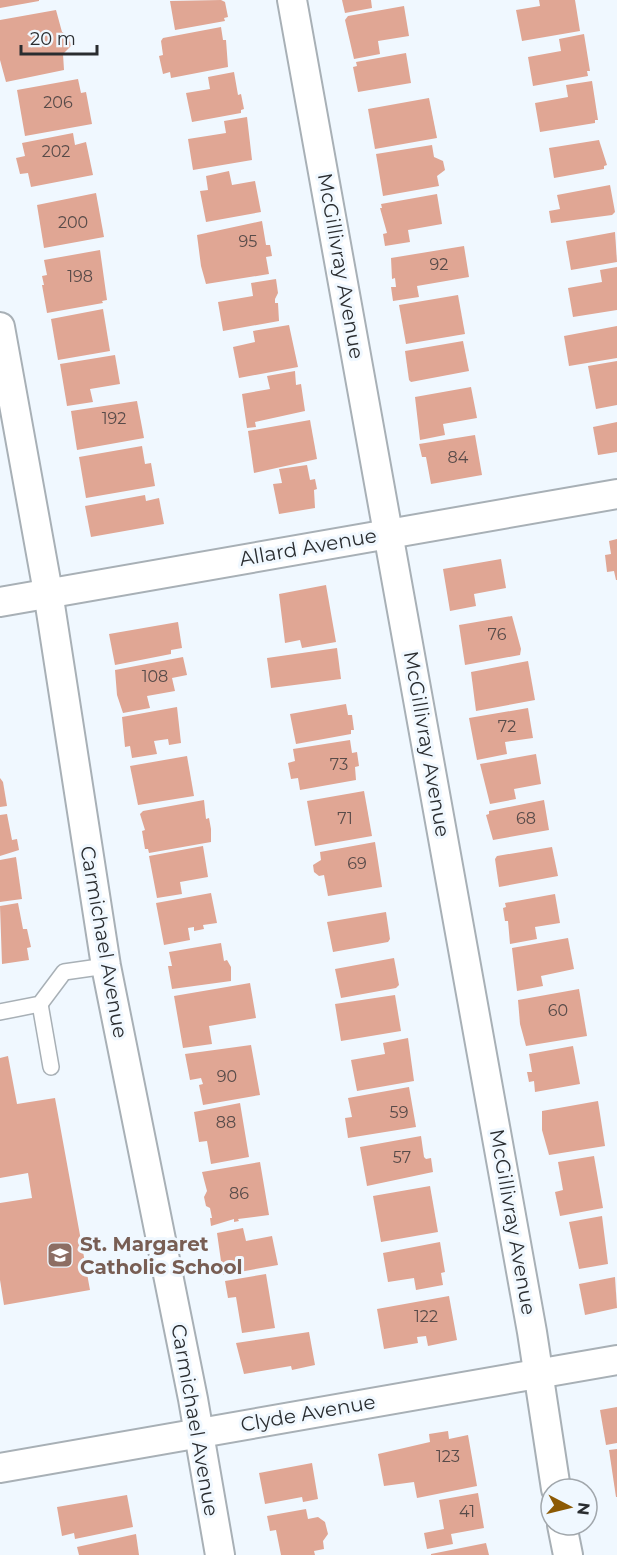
<svg xmlns="http://www.w3.org/2000/svg" width="617" height="1555" font-family="Montserrat,sans-serif">
<style>
.building{fill:#e0a694}
.lines{fill:none;stroke-linecap:round;stroke-linejoin:round}
.lane-casing{stroke:#a8b0b6;stroke-width:18}
.street-casing{stroke:#a8b0b6;stroke-width:32}
.lane{stroke:#fff;stroke-width:15}
.street{stroke:#fff;stroke-width:28}
.labels{text-anchor:middle;stroke-width:6;stroke-linejoin:round;paint-order:stroke}
.number-label{font-size:16px;fill:#584b49}
.street-label{font-size:20px;fill:#2a2d30;stroke:#f0f8ff}
.education-label{font-size:20px;font-weight:bold;fill:#785e54;stroke:#f0f8ff;text-anchor:start}
</style>
<rect width="100%" height="100%" fill="#f0f8ff"/>
<g class="building">
<polygon points="0,0 39,0 39,1 0,8"/>
<polygon points="221,0 225,2 228,17 224,18 225,21 175,30 170,1"/>
<polygon points="342,0 371,0 372,8 345,13"/>
<polygon points="539,0 575,0 580,31 522,41 516,10 540,6"/>
<polygon points="404,6 409,36 378,41 380,54 354,59 345,20 348,16"/>
<polygon points="56,10 62,32 69,36 71,46 63,54 64,70 6,82 0,60 0,20"/>
<polygon points="221,27 223,40 226,40 228,67 171,78 170,72 163,74 159,56 163,55 161,41 163,38"/>
<polygon points="584,34 590,71 587,71 588,76 533,86 528,57 561,51 559,39"/>
<polygon points="406,53 411,83 358,92 353,67 357,66 356,62"/>
<polygon points="234,72 238,95 241,94 244,109 241,110 241,113 192,122 186,93 210,89 208,77"/>
<polygon points="78,79 81,93 86,92 92,124 25,136 17,90"/>
<polygon points="592,81 598,120 595,120 595,123 540,132 535,103 568,97 566,85"/>
<polygon points="429,98 437,138 375,149 368,109"/>
<polygon points="247,117 252,160 193,170 188,139 226,133 224,121"/>
<polygon points="73,133 75,145 86,142 93,175 31,187 28,173 20,174 16,158 25,156 22,143"/>
<polygon points="599,140 607,165 604,166 604,169 554,178 549,148"/>
<polygon points="432,145 434,157 443,161 445,170 437,176 439,186 383,196 376,154"/>
<polygon points="229,171 232,185 255,181 261,212 206,222 200,191 208,190 206,176"/>
<polygon points="610,185 615,212 612,215 551,223 549,211 560,209 557,195"/>
<polygon points="96,193 104,237 44,248 37,205"/>
<polygon points="437,194 442,224 408,230 410,242 385,246 383,234 387,233 380,208 382,208 381,204"/>
<polygon points="262,221 266,245 270,245 272,256 266,257 269,274 206,284 201,266 197,235"/>
<polygon points="615,232 617,262 571,270 566,241"/>
<polygon points="464,246 469,277 417,286 419,297 393,301 391,287 396,287 395,278 392,279 391,258"/>
<polygon points="100,250 107,300 102,301 103,303 47,313 42,285 44,285 42,276 47,275 44,260"/>
<polygon points="617,267 617,310 573,317 568,288 602,282 600,270"/>
<polygon points="276,279 278,293 275,299 275,303 278,303 279,321 223,331 218,302 253,296 251,283"/>
<polygon points="458,295 465,334 406,344 399,305"/>
<polygon points="103,309 110,351 58,360 51,319"/>
<polygon points="289,325 298,367 239,378 233,347 255,342 253,331"/>
<polygon points="617,326 617,358 569,366 564,336"/>
<polygon points="463,341 469,371 411,382 409,380 405,351"/>
<polygon points="115,355 120,384 90,389 93,402 67,406 60,364"/>
<polygon points="617,361 617,405 596,409 588,366"/>
<polygon points="295,371 296,385 301,384 305,411 255,422 256,427 247,428 242,394 270,389 267,376"/>
<polygon points="471,387 477,418 443,424 445,435 420,440 415,397"/>
<polygon points="137,401 144,438 77,450 71,411"/>
<polygon points="310,420 317,459 254,473 248,431"/>
<polygon points="617,422 617,452 598,455 593,427"/>
<polygon points="475,435 482,475 431,484 426,457 422,457 419,444"/>
<polygon points="142,446 145,464 151,463 155,486 86,498 79,457"/>
<polygon points="307,465 310,480 315,479 317,489 314,490 315,508 279,514 273,484 282,483 279,469"/>
<polygon points="145,495 146,501 159,498 164,524 91,537 85,506"/>
<polygon points="617,539 617,580 616,580 614,571 607,572 605,555 611,554 609,541"/>
<polygon points="501,559 506,588 474,594 476,606 450,611 443,569"/>
<polygon points="326,585 336,642 302,648 300,640 285,643 279,594"/>
<polygon points="512,616 521,649 520,655 465,665 459,625"/>
<polygon points="178,622 182,648 171,650 171,654 115,665 109,634"/>
<polygon points="337,648 341,679 271,688 267,658"/>
<polygon points="183,657 187,675 172,678 175,691 147,696 150,708 123,713 117,695 115,670"/>
<polygon points="528,661 535,700 476,711 471,672"/>
<polygon points="346,704 348,715 352,715 354,730 351,730 351,734 296,744 290,714"/>
<polygon points="177,707 181,743 169,745 168,739 154,741 157,754 132,758 130,746 125,747 122,717"/>
<polygon points="528,708 533,738 505,742 507,754 477,760 469,718"/>
<polygon points="350,740 352,753 357,752 359,766 355,767 356,780 300,790 298,778 291,779 288,763 295,761 293,749"/>
<polygon points="536,754 541,784 514,789 516,799 490,804 480,764"/>
<polygon points="187,756 194,796 138,805 130,766"/>
<polygon points="0,778 3,782 7,806 0,807"/>
<polygon points="364,791 372,836 315,846 307,801"/>
<polygon points="204,800 206,819 209,818 211,829 211,842 149,853 148,849 145,849 142,831 145,830 140,814 143,811"/>
<polygon points="544,800 549,830 493,840 486,815 489,814 489,811"/>
<polygon points="7,814 12,840 17,839 19,850 0,856 0,815"/>
<polygon points="375,842 382,887 328,896 324,875 319,876 314,872 313,865 321,860 320,852"/>
<polygon points="203,846 208,877 180,882 182,894 157,898 149,856"/>
<polygon points="552,847 558,876 499,887 495,859 497,856"/>
<polygon points="16,857 22,899 0,902 0,860"/>
<polygon points="211,893 217,923 203,925 204,929 194,931 194,927 188,928 190,940 164,945 156,903"/>
<polygon points="555,894 560,923 535,927 537,939 510,944 508,921 505,921 503,908 506,907 505,903"/>
<polygon points="18,903 23,929 27,929 31,947 27,948 29,960 2,964 0,906"/>
<polygon points="386,912 390,939 388,942 333,952 327,922"/>
<polygon points="568,938 574,969 541,976 543,986 517,991 512,948"/>
<polygon points="221,943 224,961 227,960 231,967 231,981 172,989 168,966 172,966 169,952"/>
<polygon points="394,958 399,985 396,988 341,998 335,969"/>
<polygon points="250,983 256,1018 209,1026 212,1044 183,1048 174,996"/>
<polygon points="579,989 587,1036 526,1046 520,1024 518,1000"/>
<polygon points="395,995 401,1031 341,1041 335,1004"/>
<polygon points="408,1038 414,1081 357,1091 351,1060 385,1054 383,1043"/>
<polygon points="251,1045 260,1095 203,1105 199,1085 203,1084 201,1078 190,1080 185,1054"/>
<polygon points="573,1046 580,1084 535,1092 534,1081 529,1082 527,1072 532,1072 529,1054"/>
<polygon points="8,1056 17,1104 55,1098 90,1290 4,1305 0,1280 0,1203 32,1198 28,1173 0,1178 0,1058"/>
<polygon points="409,1087 416,1127 348,1138 345,1118 352,1117 348,1098"/>
<polygon points="598,1101 605,1146 549,1155 542,1130 542,1111"/>
<polygon points="240,1103 249,1157 211,1164 207,1141 199,1142 194,1112"/>
<polygon points="421,1136 424,1157 426,1159 431,1158 433,1172 367,1186 360,1147"/>
<polygon points="594,1156 603,1208 560,1216 555,1192 563,1190 558,1162"/>
<polygon points="260,1162 269,1215 238,1219 239,1221 234,1222 234,1219 211,1226 210,1218 212,1218 210,1208 206,1206 204,1197 207,1191 202,1172"/>
<polygon points="430,1186 438,1232 381,1242 373,1196"/>
<polygon points="602,1216 608,1264 579,1269 569,1222"/>
<polygon points="243,1228 246,1241 272,1236 278,1265 223,1275 217,1233"/>
<polygon points="440,1242 445,1272 441,1273 443,1285 416,1290 414,1278 388,1282 383,1253"/>
<polygon points="266,1274 275,1328 242,1333 236,1297 228,1298 225,1281"/>
<polygon points="615,1277 617,1308 585,1315 579,1284"/>
<polygon points="449,1296 457,1340 428,1346 426,1336 417,1337 418,1343 384,1349 377,1309"/>
<polygon points="309,1332 315,1365 292,1370 291,1366 244,1374 236,1343"/>
<polygon points="617,1407 617,1443 606,1445 600,1410"/>
<polygon points="448,1431 449,1439 468,1435 477,1486 417,1498 414,1482 384,1486 378,1454 430,1442 429,1434"/>
<polygon points="617,1449 617,1497 616,1497 609,1450"/>
<polygon points="312,1463 318,1499 303,1502 302,1497 265,1504 259,1473"/>
<polygon points="478,1493 484,1528 451,1534 453,1544 427,1549 424,1533 444,1529 439,1500"/>
<polygon points="127,1495 133,1527 75,1539 74,1533 62,1536 57,1507"/>
<polygon points="306,1509 308,1519 318,1517 325,1522 328,1534 323,1541 324,1549 314,1551 315,1555 281,1555 276,1530 270,1531 267,1516"/>
<polygon points="136,1534 139,1555 79,1555 77,1547"/>
<polygon points="486,1543 489,1555 431,1555 431,1554"/>
</g>
<g class="lines">
<g class="lane-casing">
<g id="lane">
<polyline points="40,1004 51,1067"/>
<polyline points="0,1012 40,1004 64,972 106,966"/>
</g>
</g>
<g class="street-casing">
<g id="street">
<polyline points="292,0 532,1332 556,1489"/>
<polyline points="0,327 48,592 106,966 193,1399 220,1555"/>
<polyline points="0,602 617,494"/>
<polyline points="0,1468 617,1360"/>
<polyline points="562,1525 568,1555"/>
</g>
</g>
<use href="#lane" class="lane"/>
<use href="#street" class="street"/>
</g>
<defs>
<g id="school-square" transform="scale(1.35)"><rect x="-9" y="-9" width="18" height="18" rx="4" fill="#8d6e63" stroke="#f0f8ff"/><path d="M0-5L7-2L0 1L-7-2ZM-4 1L0 2.5L4 1V4Q0 6-4 4Z" fill="#fff"/></g>
</defs>
<g fill-rule="evenodd">
<use href="#school-square" x="60" y="1255"/>
</g>
<g class="labels">
<g class="number-label">
<text x="58" y="108">206</text>
<text x="56" y="157">202</text>
<text x="73" y="228">200</text>
<text x="248" y="247">95</text>
<text x="439" y="270">92</text>
<text x="80" y="282">198</text>
<text x="114" y="424">192</text>
<text x="458" y="463">84</text>
<text x="497" y="640">76</text>
<text x="155" y="682">108</text>
<text x="507" y="732">72</text>
<text x="339" y="770">73</text>
<text x="345" y="824">71</text>
<text x="526" y="824">68</text>
<text x="357" y="869">69</text>
<text x="558" y="1016">60</text>
<text x="227" y="1082">90</text>
<text x="399" y="1118">59</text>
<text x="226" y="1128">88</text>
<text x="402" y="1163">57</text>
<text x="239" y="1199">86</text>
<text x="426" y="1322">122</text>
<text x="448" y="1462">123</text>
<text x="467" y="1517">41</text>
</g>
<g class="street-label">
<text transform="translate(341 266) rotate(80)" y="7">McGillivray Avenue</text>
<text transform="translate(308 547) rotate(-10)" y="7">Allard Avenue</text>
<text transform="translate(427 744) rotate(80)" y="7">McGillivray Avenue</text>
<text transform="translate(104 942) rotate(80)" y="7">Carmichael Avenue</text>
<text transform="translate(513 1222) rotate(80)" y="7">McGillivray Avenue</text>
<text transform="translate(308 1413) rotate(-10)" y="7">Clyde Avenue</text>
<text transform="translate(195 1420) rotate(80)" y="7">Carmichael Avenue</text>
</g>
<g class="education-label">
<text x="80" y="1251">St. Margaret<tspan x="80" dy="23">Catholic School</tspan></text>
</g>
</g>
<g transform="translate(569 1507) rotate(97)"><circle r="28" fill="#f0f8ff" stroke="#a1a7ac" stroke-width="1.5"/>
<path d="M0-4.5L10 22L0 15L-10 22Z" fill="#8c5a05"/>
<text y="-9" font-size="16" font-weight="bold" text-anchor="middle" fill="#2a2d30">N</text>
</g>
<path d="M21 45v9h76v-9" fill="none" stroke="#2a2d30" stroke-width="3"/>
<text x="30" y="45" font-size="18" fill="#2a2d30" stroke="#f0f8ff" stroke-width="4.5" paint-order="stroke">20 m</text>
</svg>
